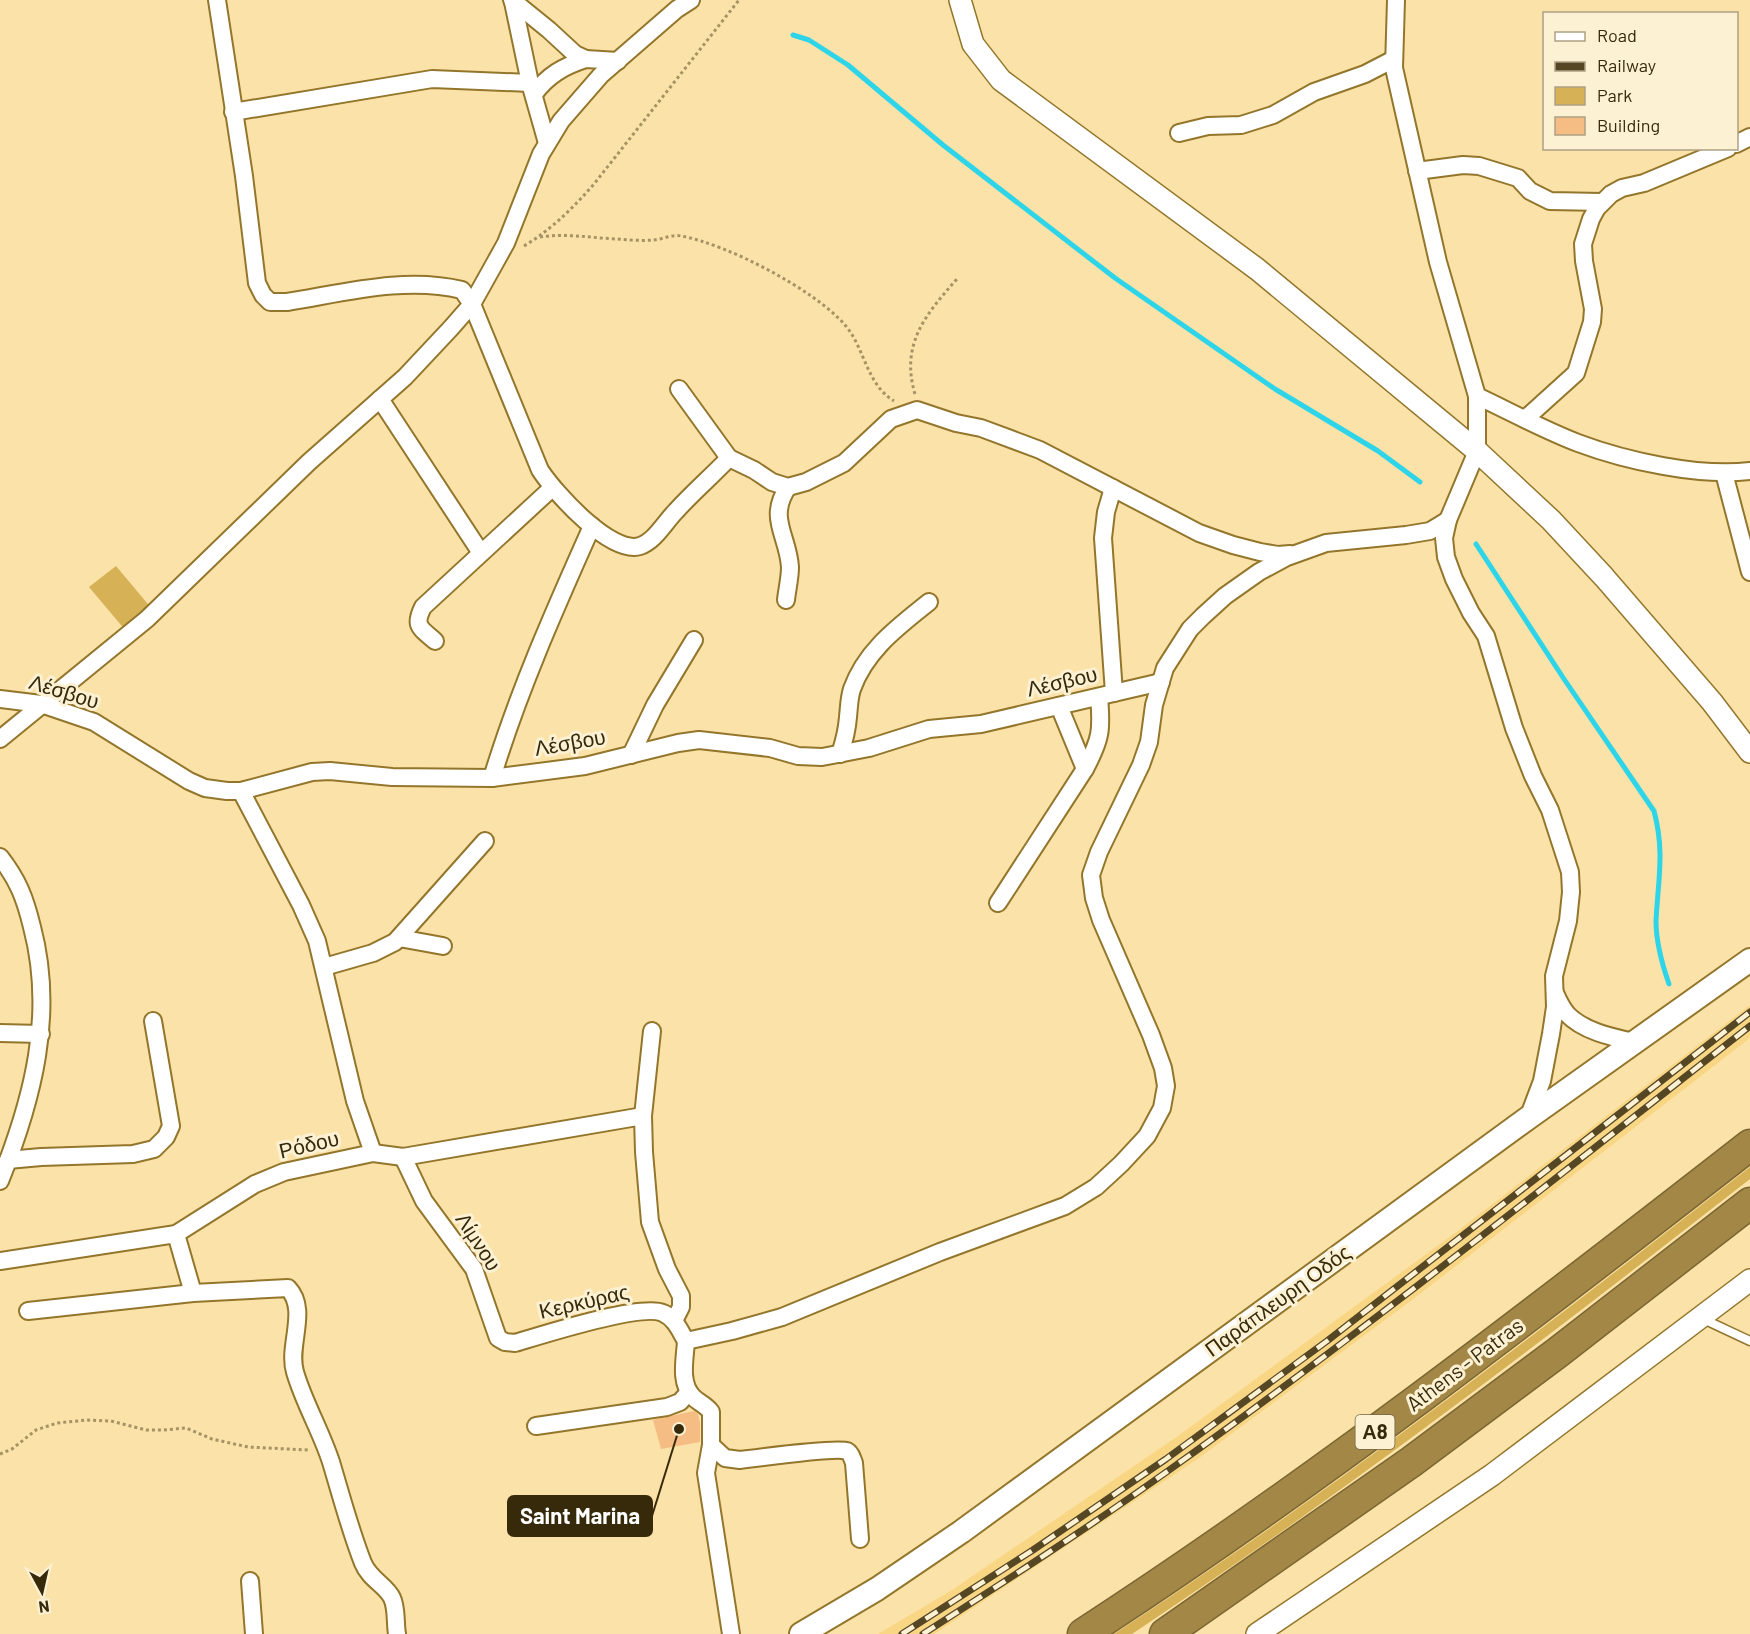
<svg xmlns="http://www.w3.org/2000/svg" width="1750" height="1634" font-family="Barlow,sans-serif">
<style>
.built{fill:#f9d684}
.green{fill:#d6b156}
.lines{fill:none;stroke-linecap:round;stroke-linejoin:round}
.stream{stroke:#2ed5e9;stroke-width:5}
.building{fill:#f5bd83}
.service-casing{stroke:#93762b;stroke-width:11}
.minor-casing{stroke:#93762b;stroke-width:20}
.tertiary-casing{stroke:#93762b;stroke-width:24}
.secondary-casing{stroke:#93762b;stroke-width:26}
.motorway-casing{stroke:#7c6631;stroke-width:33}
.path{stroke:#a69365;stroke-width:3;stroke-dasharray:3 3;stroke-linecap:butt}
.service{stroke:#fff;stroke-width:8}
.minor{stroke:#fff;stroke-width:16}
.tertiary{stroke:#fff;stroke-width:21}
.secondary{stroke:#fff;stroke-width:22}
.motorway{stroke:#a28746;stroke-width:30}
.rail-casing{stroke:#554724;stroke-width:7}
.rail{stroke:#fdf1d4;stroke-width:4.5;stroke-dasharray:14;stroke-linecap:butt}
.labels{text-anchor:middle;stroke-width:6;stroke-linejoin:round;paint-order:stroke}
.shield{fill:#fdf1d4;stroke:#726647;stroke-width:1.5}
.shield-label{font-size:20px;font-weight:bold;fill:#362a0b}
.street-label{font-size:21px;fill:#362a0b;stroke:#fdf1d4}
.leader{fill:none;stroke:#362a0b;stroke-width:2}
.callout-dot{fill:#362a0b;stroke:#fdf1d4;stroke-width:2}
.callout{fill:#362a0b;stroke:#362a0b;stroke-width:2}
.callout-label{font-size:22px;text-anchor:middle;font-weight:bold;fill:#fff}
</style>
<rect width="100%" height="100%" fill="#fbe2a8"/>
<polygon class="built" points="1750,1005 1750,1038 1412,1300 1199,1458 934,1634 878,1634 952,1590 1178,1436 1459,1230"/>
<g class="green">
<polygon points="116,566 152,609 126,631 89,587"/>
<path d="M1750,1167V1179C1548,1337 1345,1493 1132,1634H1114C1334,1490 1543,1329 1750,1167Z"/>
</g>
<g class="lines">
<g class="stream">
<polyline points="793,35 809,40 848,65 943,145 1115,278 1275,389 1378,451 1420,482"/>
<path d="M1476,544L1564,679L1654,811C1665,852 1658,880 1656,921C1656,943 1662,964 1669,984"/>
</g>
</g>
<polygon class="building" points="694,1411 698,1414 700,1423 700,1442 661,1449 653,1420"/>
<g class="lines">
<g class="service-casing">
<polyline id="service" points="1701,1318 1750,1341"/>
</g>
<g class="minor-casing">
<g id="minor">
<path d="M217,0L244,176L257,283L263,295L270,302H287C344,293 405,276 462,290L472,304L540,470C555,493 611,555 640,546C655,541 665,522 676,511C693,492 712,476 729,458L679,389"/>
<polyline points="512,0 549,30 575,54 586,59 618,61"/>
<polyline points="1396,0 1394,68 1438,262 1477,396 1477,451 1448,520 1444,538 1446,557 1454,579 1471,613 1486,636 1514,728 1533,776 1550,810 1570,872 1571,892 1568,921 1554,976 1555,1007 1551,1034 1542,1081 1528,1118"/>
<polyline points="513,2 530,83 547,143"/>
<path d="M534,94C548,75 564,66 586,59"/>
<polyline points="233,112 432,79 530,83"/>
<polyline points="1179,133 1208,126 1241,125 1273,115 1314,92 1365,74 1394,59"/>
<polyline points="1736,144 1750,137"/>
<polyline points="1417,171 1463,165 1479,166 1518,178 1530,191 1550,201 1602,202"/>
<path d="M1477,396C1511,412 1544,430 1578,443C1626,461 1699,477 1750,471"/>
<polyline points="380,399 481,553"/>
<polyline points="1525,419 1576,373 1592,322 1593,309 1584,261 1583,244 1591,219 1597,208 1611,194 1622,188 1644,183 1728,148"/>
<polyline points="729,458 754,470 772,482 788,487 806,482 844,463 891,419 917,410 956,423 981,428 1040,450 1199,533 1233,545 1260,552 1278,555 1290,554"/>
<polyline points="1724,473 1750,572"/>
<polyline points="1113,488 1106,512 1103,538 1114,693"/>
<path d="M786,600C787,590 790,578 790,567C788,535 767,518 788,487"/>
<path d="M435,641C421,628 413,627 423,607L552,488"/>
<polyline points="0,699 41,704 94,722 189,781 205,788 227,791 241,791 312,772 330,771 392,777 492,778 585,766 678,743 699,740 770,748 798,756 822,757 869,748 929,729 981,724 1161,682"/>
<polyline points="1059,706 1085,769"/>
<polyline points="0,739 147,619 309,462 405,377 451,328 472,304 496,261 506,243 541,154 561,121 601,75 677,9 691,0"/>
<path d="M840,754C844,742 847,730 848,717C849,708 849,698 852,689C866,650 898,627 929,602"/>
<polyline points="631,755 655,705 694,640"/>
<path d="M492,778C518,692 555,609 592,526"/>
<polyline points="241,791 301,905 317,941 355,1101 373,1153"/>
<path d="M0,857C18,880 25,898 32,927C55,1014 33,1099 0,1181"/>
<path d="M998,903L1085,769C1101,739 1102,730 1099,697"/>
<polyline points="399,938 443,946"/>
<polyline points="324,967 373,953 395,942 485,841"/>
<path d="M1555,993C1558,1000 1562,1008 1567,1014C1583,1031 1611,1037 1634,1042"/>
<polyline points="652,1031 643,1116 644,1152 650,1222 667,1269 681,1296 681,1307 674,1321"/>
<polyline points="0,1033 41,1034"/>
<path d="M403,1157L424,1201L474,1269L498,1338L505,1342L515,1343C542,1335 641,1303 663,1313C675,1318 680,1331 686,1341"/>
<polyline points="8,1160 41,1157 133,1154 154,1149 166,1137 171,1126 153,1021"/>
<polyline points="176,1234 193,1293"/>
<polyline points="0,1261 176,1234 255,1184 284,1172 373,1153 403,1157 643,1116"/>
<path d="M28,1311L193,1293L288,1288C309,1310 287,1346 295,1372C304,1403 321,1431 331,1462C341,1495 350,1530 363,1563C370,1580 386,1585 392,1598C397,1608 395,1623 397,1634"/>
<polyline points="686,1341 732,1331 782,1317 940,1252 1065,1206 1096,1187 1121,1164 1147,1136 1162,1108 1166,1086 1163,1068 1151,1035 1101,920 1094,898 1091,875 1099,852 1141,765 1149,742 1154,705 1165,668 1190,629 1203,616 1225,596 1259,572 1287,557 1326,543 1406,535 1430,531 1448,520"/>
<path d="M686,1341C685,1359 679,1383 693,1397C699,1403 706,1405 711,1412V1445L706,1473L731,1634"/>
<polyline points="536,1426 667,1407 680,1402 689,1392"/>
<path d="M711,1445L725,1458L740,1460C756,1458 837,1447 847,1451C851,1453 852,1458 854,1463L860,1539"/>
<polyline points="250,1581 254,1634"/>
</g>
</g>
<g class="tertiary-casing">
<g id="tertiary">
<polyline points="960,0 973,44 1001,80 1257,269 1477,451 1551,520 1604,577 1712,702 1750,752"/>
<polyline points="1257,1634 1492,1475 1750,1280"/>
</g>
</g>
<g class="secondary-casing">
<polyline id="secondary" points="801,1634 877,1589 961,1532 1528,1118 1750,960"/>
</g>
<g class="motorway-casing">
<g id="motorway">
<path d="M1083,1634C1314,1484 1532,1315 1750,1145"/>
<polyline points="1165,1634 1411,1462 1557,1353 1750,1203"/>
</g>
</g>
<g class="path">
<path d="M540,237C566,233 591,238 617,239C629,240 642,241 654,240C663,239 673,234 681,236C727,244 815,290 845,325C865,348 866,384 894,401"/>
<path d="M524,246C552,229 573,208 594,184L739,0"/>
<path d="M915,394C900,344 926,314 957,279"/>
<polyline points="0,1454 12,1449 36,1430 57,1423 87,1420 111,1421 146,1430 163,1430 186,1428 212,1439 248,1447 308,1450"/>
</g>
<use href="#service" class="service"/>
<use href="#minor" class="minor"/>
<use href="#tertiary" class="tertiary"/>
<use href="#secondary" class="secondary"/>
<use href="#motorway" class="motorway"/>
<g class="rail-casing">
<g id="rail">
<polyline points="902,1634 1033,1550 1166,1459 1327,1341 1750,1012"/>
<path d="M923,1634C1007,1580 1091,1526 1172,1468C1370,1327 1559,1175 1750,1026"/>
</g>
</g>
<use href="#rail" class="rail"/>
</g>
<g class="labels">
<rect class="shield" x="1355.5" y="1415" width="39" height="34" rx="4.5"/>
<g class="shield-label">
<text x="1375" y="1439">Α8</text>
</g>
<g class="street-label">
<text transform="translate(1062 682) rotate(-13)" y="7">Λέσβου</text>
<text transform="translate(64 692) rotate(17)" y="7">Λέσβου</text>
<text transform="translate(570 743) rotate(-10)" y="7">Λέσβου</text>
<text transform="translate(309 1145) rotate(-13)" y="7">Ρόδου</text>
<text transform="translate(478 1242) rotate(57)" y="7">Λίμνου</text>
<text transform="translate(1278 1301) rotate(-36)" y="7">Παράπλευρη Οδός</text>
<text transform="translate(584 1302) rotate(-13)" y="7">Κερκύρας</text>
<text transform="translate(1465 1365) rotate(-37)" y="7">Athens - Patras</text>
</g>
</g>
<path class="leader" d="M679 1429L652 1516"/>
<circle class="callout-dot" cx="679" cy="1429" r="6"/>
<rect class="callout" x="508" y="1496" width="144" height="40" rx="6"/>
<g class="callout-label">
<text x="580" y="1524">Saint Marina</text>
</g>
<rect x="1543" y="12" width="195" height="138" fill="#fdf1d4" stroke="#ada184" stroke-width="1.5"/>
<rect x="1555" y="32" width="30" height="9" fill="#ffffff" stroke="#ada184" stroke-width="1.5"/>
<text x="1597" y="42" font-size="18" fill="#362a0b">Road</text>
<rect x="1555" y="62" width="30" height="9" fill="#554724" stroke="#ada184" stroke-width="1.5"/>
<text x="1597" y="72" font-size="18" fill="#362a0b">Railway</text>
<rect x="1555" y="87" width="30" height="18" fill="#d6b156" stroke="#ada184" stroke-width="1.5"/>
<text x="1597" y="102" font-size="18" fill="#362a0b">Park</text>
<rect x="1555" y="117" width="30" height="18" fill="#f5bd83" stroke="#ada184" stroke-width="1.5"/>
<text x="1597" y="132" font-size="18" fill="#362a0b">Building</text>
<g transform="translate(42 1592) rotate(172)" stroke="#fdf1d4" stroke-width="4.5" paint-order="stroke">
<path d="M0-4.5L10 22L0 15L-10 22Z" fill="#362a0b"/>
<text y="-9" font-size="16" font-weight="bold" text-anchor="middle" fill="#362a0b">N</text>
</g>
</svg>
